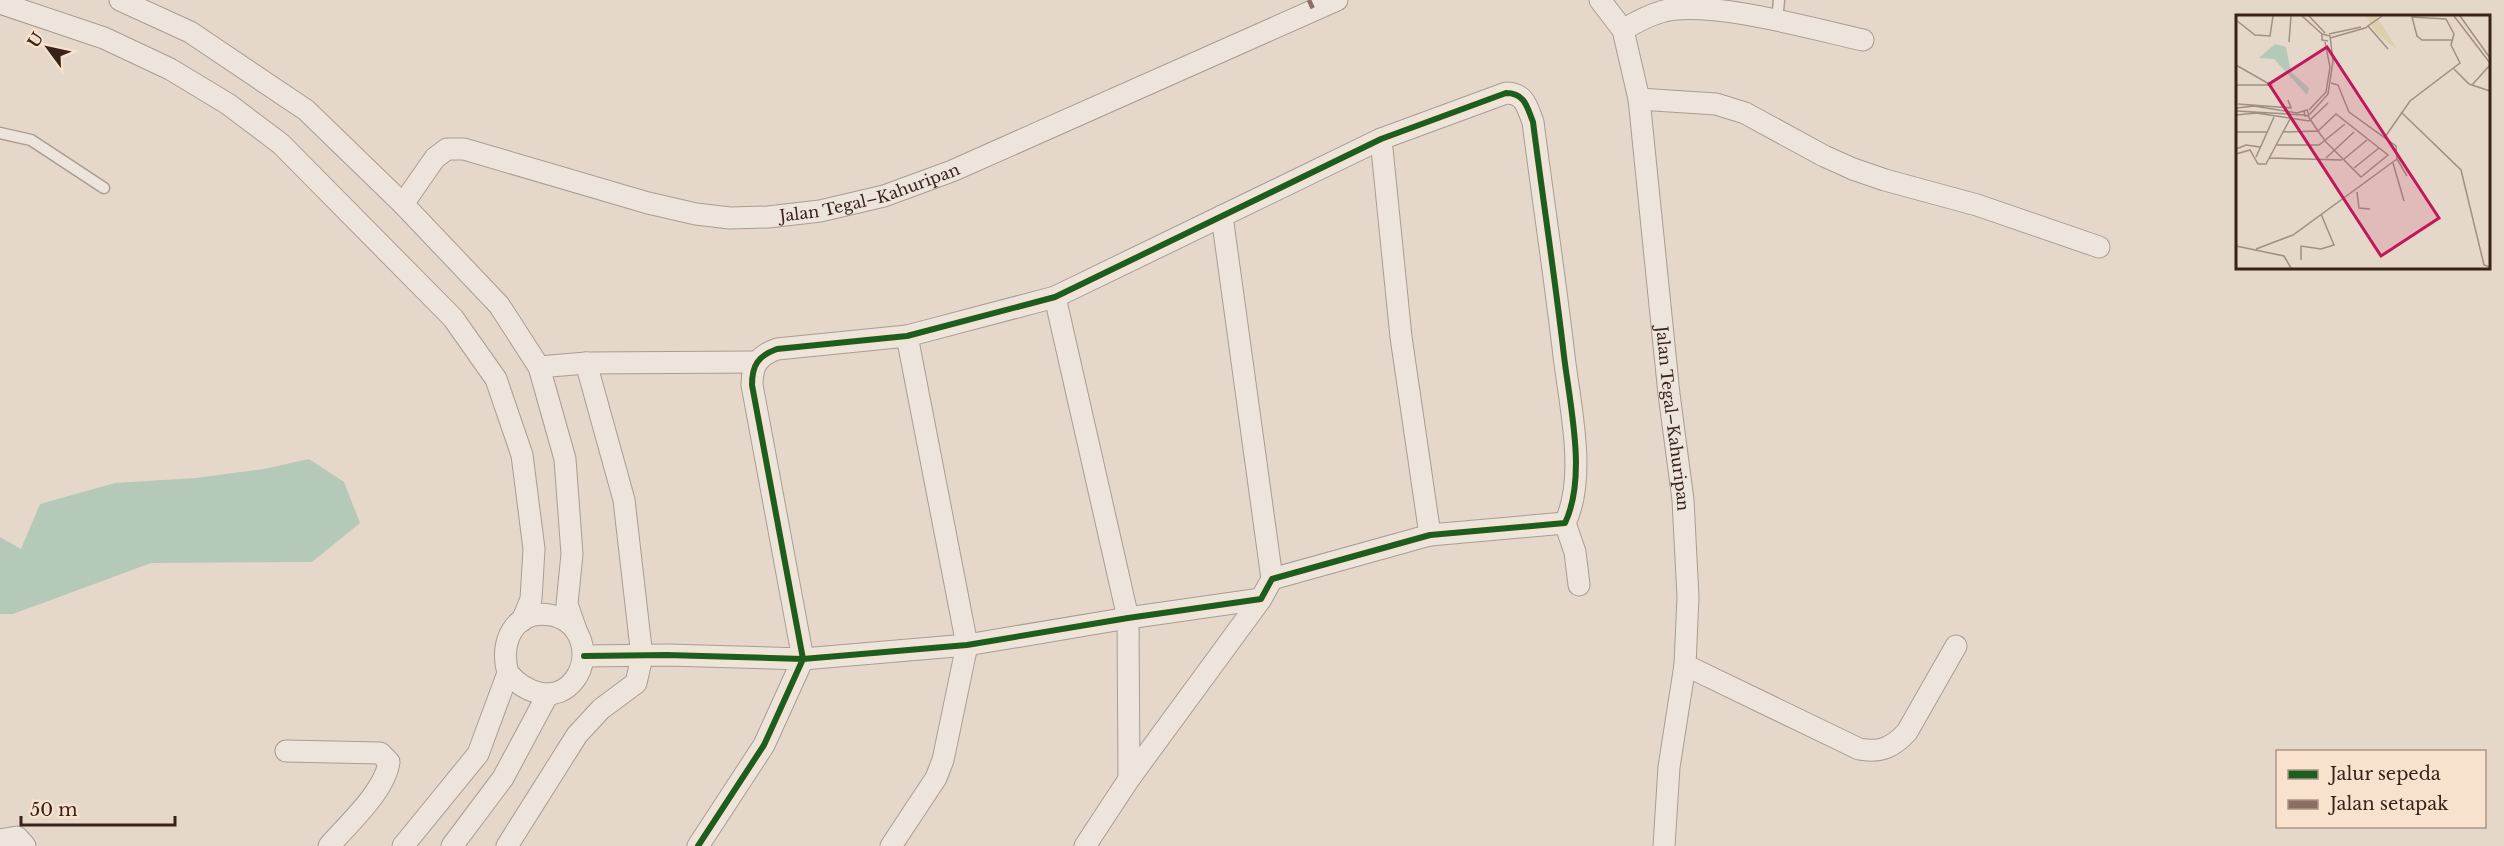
<svg xmlns="http://www.w3.org/2000/svg" width="2504" height="846" font-family="'Libre Baskerville',serif">
<style>
.water{fill:#b5c9b8}
.lines{fill:none;stroke-linecap:round;stroke-linejoin:round}
.lane-casing{stroke:#aa9c93;stroke-width:13}
.street-casing{stroke:#aa9c93;stroke-width:23}
.lane{stroke:#ede4db;stroke-width:10}
.street{stroke:#ede4db;stroke-width:21}
.quiet{stroke:#8d6e63;stroke-width:4.5;stroke-dasharray:9 4.5;stroke-linecap:butt}
.cycleway-casing{stroke:#f9e2cd;stroke-width:10}
.cycleway{stroke:#1b5e20;stroke-width:6}
.labels{text-anchor:middle;stroke-width:5;stroke-linejoin:round;paint-order:stroke}
.street-label{font-size:16px;fill:#39221a;stroke:#f9e2cd}
.inset-road{fill:none;stroke:#a08f83;stroke-width:1.5}
.view{fill:#c2185b;fill-opacity:0.15;stroke:#c2185b;stroke-width:3}
.inset-edge{fill:none;stroke:#39221a;stroke-width:3}
</style>
<rect width="100%" height="100%" fill="#e5d7c9"/>
<polygon class="water" points="309,459 344,482 360,523 312,562 151,563 13,614 0,614 0,537 21,549 40,504 115,483 196,478 264,469"/>
<g class="lines">
<g class="lane-casing">
<g id="lane">
<polyline points="1777,21 1779,0"/>
<polyline points="0,133 31,140 104,188"/>
</g>
</g>
<g class="street-casing">
<g id="street">
<polyline points="120,0 190,32 306,110 403,204 499,305 539,367 565,459 572,554 567,604 576,630"/>
<path id="s1" d="M1600,0L1623,30L1639,99L1669,394L1683,500L1688,597L1685,665L1669,767L1664,846"/>
<polyline points="0,3 104,38 170,69 228,104 281,144 453,318 496,379 522,455 534,549 531,599 522,621"/>
<path d="M1623,30C1636,22 1649,15 1664,11C1712,0 1813,29 1863,40"/>
<polyline points="1639,99 1716,104 1745,113 1824,156 1853,169 1885,180 1977,205 2099,247"/>
<polyline points="1381,139 1401,337 1430,535"/>
<path id="s2" d="M403,204L435,158L447,149H464L648,203L696,214L730,218L768,217L820,211L884,196L952,171L1337,0"/>
<polyline points="1222,216 1272,579"/>
<polyline points="1055,297 1128,618 1129,779"/>
<polyline points="539,367 586,363 756,362"/>
<polyline points="1565,523 1575,552 1579,585"/>
<path d="M584,656L667,655L803,659L967,645L1128,618L1261,599L1272,579L1430,535L1565,523C1587,477 1570,406 1564,356C1555,278 1543,200 1533,122C1527,107 1525,93 1506,93L1381,139L1055,297L907,336L777,349C758,356 752,365 752,385L803,659L764,745L698,846"/>
<path d="M1685,665L1859,749C1880,753 1892,748 1907,732L1956,646"/>
<path d="M286,751L380,753L389,762C385,791 348,824 329,846"/>
<polyline points="0,840 17,837 25,846"/>
<path d="M403,846L478,754L508,673C499,643 514,609 550,615C581,620 592,655 575,679C556,705 525,693 508,673"/>
<polyline points="452,846 503,778 548,694"/>
<polyline points="507,846 577,735 601,709 636,683 642,657 624,500 586,363"/>
<polyline points="891,846 936,778 943,760 967,645 907,336"/>
<polyline points="1085,846 1129,779 1261,599"/>
</g>
</g>
<use href="#lane" class="lane"/>
<use href="#street" class="street"/>
<polyline class="quiet" points="1309,0 1313,9"/>
<g class="cycleway-casing">
<path id="cycleway" d="M584,656L667,655L803,659L967,645L1128,618L1261,599L1272,579L1430,535L1565,523C1587,477 1570,406 1564,356C1555,278 1543,200 1533,122C1527,107 1525,93 1506,93L1381,139L1055,297L907,336L777,349C758,356 752,365 752,385L803,659L764,745L698,846"/>
</g>
<use href="#cycleway" class="cycleway"/>
</g>
<g class="labels">
<g class="street-label">
<text dy="6" stroke="none"><textPath href="#s2" startOffset="506">Jalan Tegal–Kahuripan</textPath></text>
<text dy="6" stroke="none"><textPath href="#s1" startOffset="430">Jalan Tegal–Kahuripan</textPath></text>
</g>
</g>
<g transform="translate(2236 15)">
<rect width="254" height="254" fill="#e5d7c9"/>
<path d="M130,1H140L161,34L142,20Z" fill="#dad0aa"/>
<path d="M39,29L50,32L55,57L73,73L71,80L38,44L23,43Z" fill="#b5c9b8"/>
<path class="inset-road" d="M66,1L86,19M73,1L89,18M218,1L254,48M224,1L254,43M0,5L19,20L34,21L37,1M132,11L152,34M93,19L125,12M94,23L129,13L146,1M53,27L55,1M0,50L35,70H0M218,54L233,69L254,76M236,70L254,50M2,89L55,93L52,85M0,93L18,91L61,98L71,95L73,100L69,101L68,96M73,95L90,77L94,52L89,27M0,96L68,100M165,97L225,155L248,250L254,252M74,99L92,79L97,46L94,21L86,19V25L92,26M0,100L20,98L73,106L92,88M0,117H31M46,117L82,116L100,99L152,140L125,162L90,127L82,116L72,101M149,122L174,86L224,48L215,30L218,19L210,4L176,2L181,21L186,25H216M40,130H83L109,109M0,134L10,130L24,132M0,139L14,135L22,149H30L54,104M20,142L38,102M33,143L106,145M90,143L118,117M108,144L131,125M161,144L171,161M157,148L168,186M118,153L143,133M121,177L123,193L134,194M0,231L48,241L55,253M20,234L57,220L161,144L160,131L113,97L102,70L95,68M65,245V231L85,234L98,230L85,199"/>
<path class="view" d="M91,32L203,203L145,241L33,69Z"/>
<rect width="254" height="254" class="inset-edge"/>
</g>
<rect x="2276" y="750" width="210" height="78" fill="#f9e2cd" stroke="#ac9585" stroke-width="1.5"/>
<rect x="2288" y="770" width="30" height="9" fill="#1b5e20" stroke="#ac9585" stroke-width="1.5"/>
<text x="2330" y="780" font-size="18" fill="#39221a">Jalur sepeda</text>
<rect x="2288" y="800" width="30" height="9" fill="#8d6e63" stroke="#ac9585" stroke-width="1.5"/>
<text x="2330" y="810" font-size="18" fill="#39221a">Jalan setapak</text>
<g transform="translate(48 48) rotate(303)" stroke="#f9e2cd" stroke-width="4.5" paint-order="stroke">
<path d="M0-4.5L10 22L0 15L-10 22Z" fill="#39221a"/>
<text y="-9" font-size="16" font-weight="bold" text-anchor="middle" fill="#39221a">U</text>
</g>
<path d="M21 816v9h154v-9" fill="none" stroke="#39221a" stroke-width="3"/>
<text x="30" y="816" font-size="18" fill="#39221a" stroke="#f9e2cd" stroke-width="4.5" paint-order="stroke">50 m</text>
</svg>
